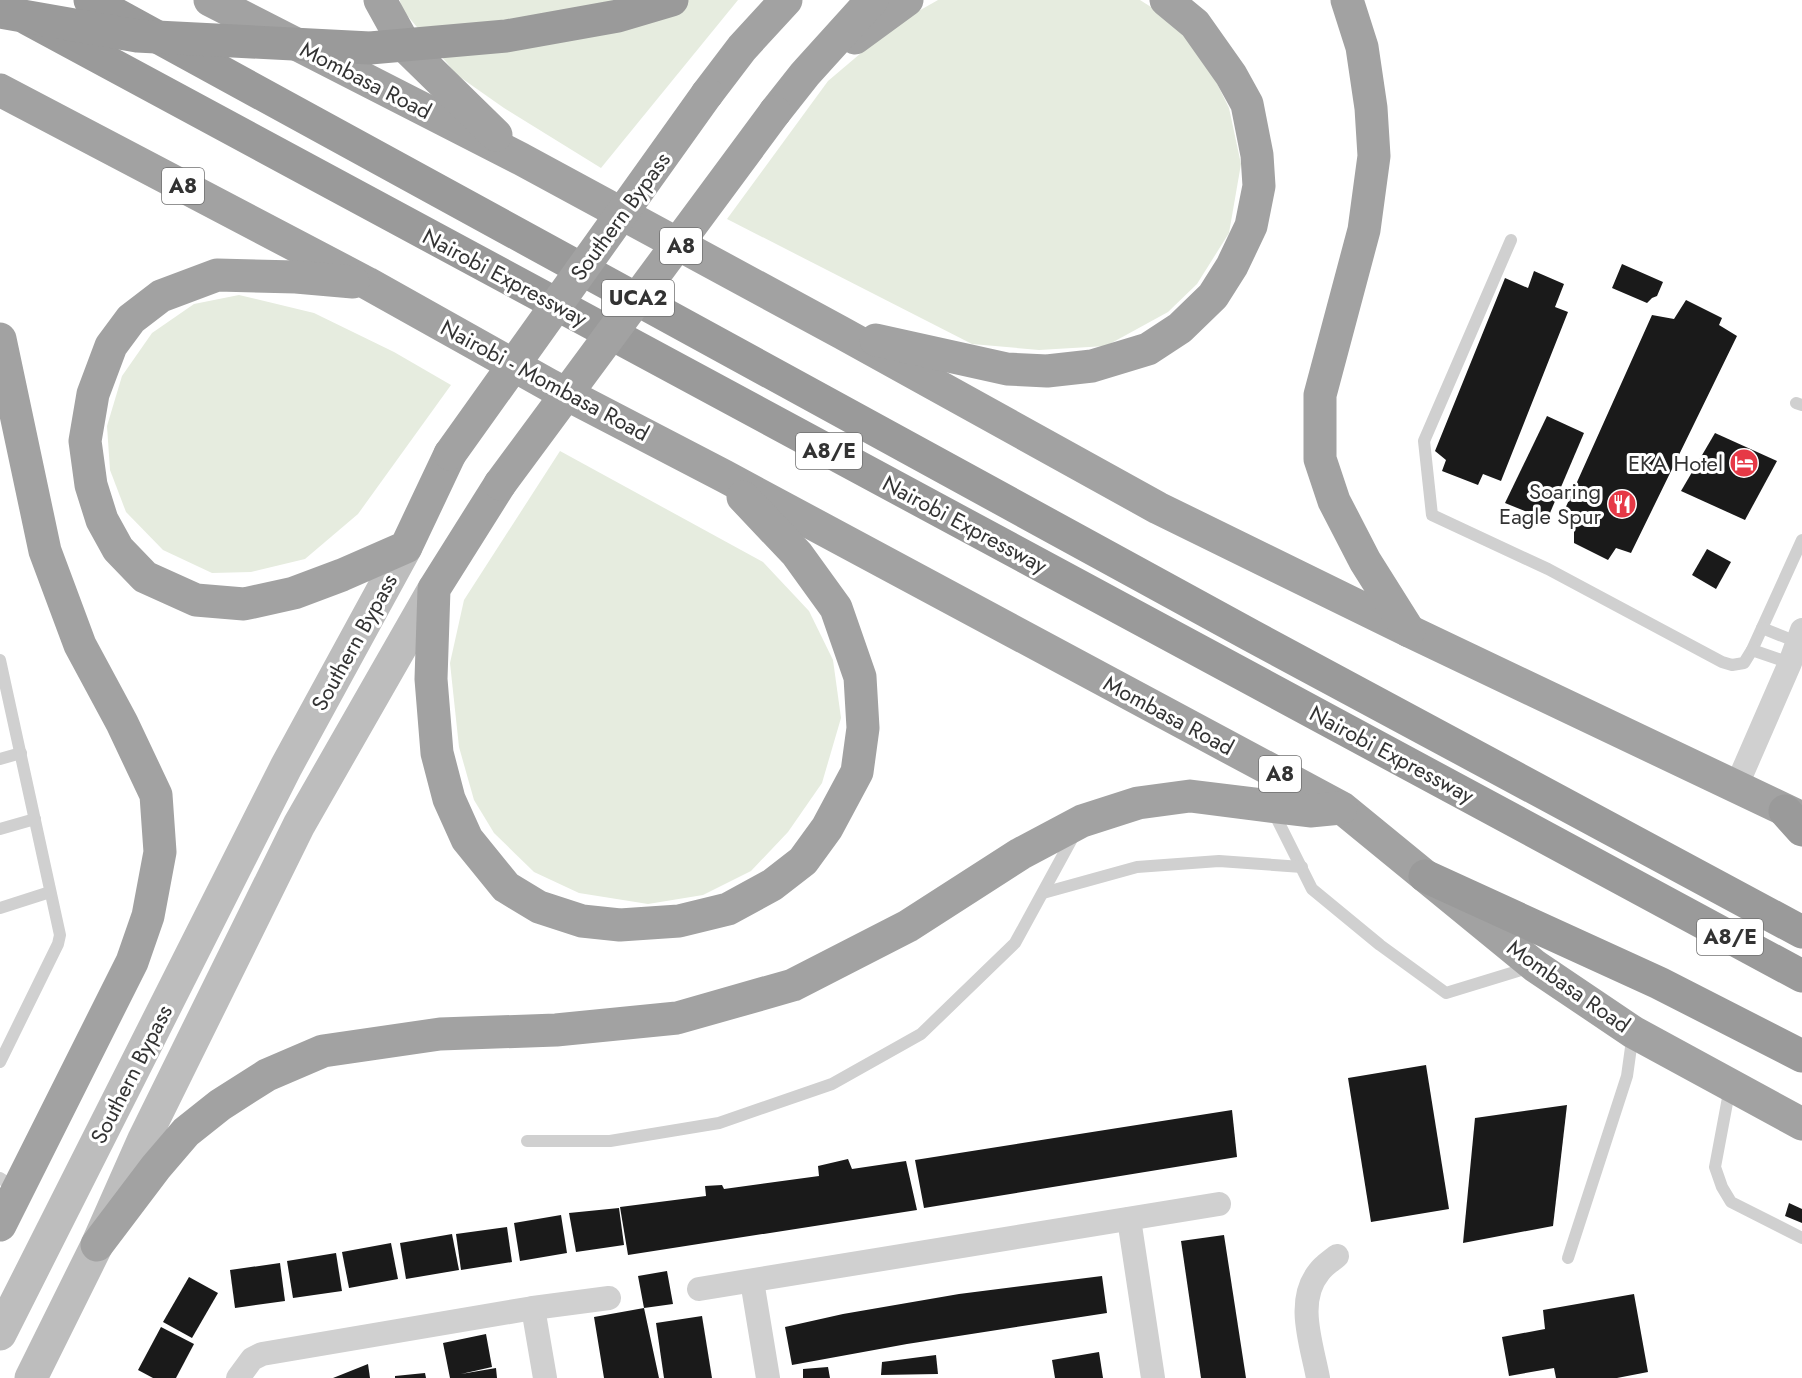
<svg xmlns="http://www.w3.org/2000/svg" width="1802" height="1378" font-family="Jost,sans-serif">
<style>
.grass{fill:#e6ecdf}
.building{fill:#1a1a1a}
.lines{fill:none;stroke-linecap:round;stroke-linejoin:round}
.service{stroke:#d0d0d0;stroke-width:12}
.minor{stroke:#d0d0d0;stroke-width:24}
.secondary{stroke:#bdbdbd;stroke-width:33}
.trunk{stroke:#a2a2a2;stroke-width:33}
.motorway{stroke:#9a9a9a;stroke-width:33}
.trunk-bridge{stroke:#a2a2a2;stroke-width:33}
.motorway-bridge{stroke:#9a9a9a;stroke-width:33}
.labels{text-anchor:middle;stroke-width:6;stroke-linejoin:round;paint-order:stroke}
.shield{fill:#fff;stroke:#707070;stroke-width:1.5}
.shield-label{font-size:21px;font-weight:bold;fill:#333}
.street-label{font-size:22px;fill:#333;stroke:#fff}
.poi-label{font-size:22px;fill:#333;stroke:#fff;text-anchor:end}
</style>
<rect width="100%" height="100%" fill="#fff"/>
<g class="grass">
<polygon points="400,0 738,0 601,168 504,108 457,75 401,8"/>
<polygon points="938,0 1140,0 1173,21 1205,59 1229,108 1241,164 1229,233 1197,284 1168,312 1106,346 1039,350 972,344 727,219 828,81 894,25"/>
<polygon points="239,295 314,313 394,352 451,385 358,514 305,559 251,572 212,573 163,550 126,512 110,470 107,426 122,376 152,333 194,304"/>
<polygon points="560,451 763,562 809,611 833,660 841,718 822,783 788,832 751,871 703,895 648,904 579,893 534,872 494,833 474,800 459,747 450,663 464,600"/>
</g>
<g class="building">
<polygon points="1622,264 1663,282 1657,296 1652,298 1647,303 1612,288"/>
<polygon points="1534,271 1564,284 1555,307 1568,312 1501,481 1483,474 1478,485 1442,471 1446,460 1435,451 1505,278 1528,288"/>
<polygon points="1686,300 1722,318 1719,325 1737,336 1631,553 1616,548 1608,560 1574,543 1574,530 1560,520 1652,315 1674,319"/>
<polygon points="1547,416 1584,433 1547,520 1505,503"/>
<polygon points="1715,433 1777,461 1745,520 1681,491"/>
<polygon points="1707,549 1731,562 1716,589 1692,575"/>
<polygon points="1426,1065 1449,1209 1371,1222 1348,1078"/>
<polygon points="1567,1105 1553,1226 1463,1243 1475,1118"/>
<polygon points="1232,1110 1237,1157 924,1208 915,1160"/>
<polygon points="848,1159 852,1169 906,1161 917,1210 628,1255 620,1207 706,1196 705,1186 722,1185 724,1189 819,1176 818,1166"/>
<polygon points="1789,1203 1802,1209 1802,1223 1785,1216"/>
<polygon points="619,1208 624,1245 576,1252 569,1213"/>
<polygon points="561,1215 567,1253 520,1261 514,1223"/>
<polygon points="507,1227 512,1262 461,1270 456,1234"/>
<polygon points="452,1234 459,1270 406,1279 400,1243"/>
<polygon points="1224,1235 1246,1378 1201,1378 1181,1241"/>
<polygon points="391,1243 398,1279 349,1288 342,1252"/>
<polygon points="336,1253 342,1291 293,1298 287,1261"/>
<polygon points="280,1263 285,1301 235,1308 230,1270"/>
<polygon points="667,1271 673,1304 644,1308 659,1378 604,1378 594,1317 644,1308 638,1276"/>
<polygon points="1102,1276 1107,1313 907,1344 792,1365 785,1327 843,1314 959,1294"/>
<polygon points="189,1277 218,1293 192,1338 163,1322"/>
<polygon points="1634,1294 1648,1372 1617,1378 1556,1378 1554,1368 1509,1376 1502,1337 1545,1329 1543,1310"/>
<polygon points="702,1316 712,1378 664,1378 656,1323"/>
<polygon points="161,1327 194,1344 176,1378 153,1378 138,1370"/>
<polygon points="486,1334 492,1367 461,1374 496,1368 497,1378 450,1378 443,1343"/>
<polygon points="1099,1352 1103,1378 1055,1378 1052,1360"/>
<polygon points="936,1355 938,1374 881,1375 882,1362"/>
<polygon points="368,1364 370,1378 333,1378"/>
<polygon points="828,1367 830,1378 803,1378 803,1369"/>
<polygon points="425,1373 426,1378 395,1378 395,1376"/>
</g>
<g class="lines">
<g class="service">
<polyline points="1511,240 1424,441 1432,515 1548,569 1722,662 1732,665 1744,663 1752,650 1802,540"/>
<polyline points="1796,403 1802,405"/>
<polyline points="1762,628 1797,642"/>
<polyline points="1752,650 1790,663"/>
<polyline points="0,660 60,935 58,944 0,1062"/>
<polyline points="0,759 21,753"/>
<polyline points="1272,809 1312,889 1380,945 1446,993 1531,967"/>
<polyline points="0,829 35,819"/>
<polyline points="1043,893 1137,867 1219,861 1302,867"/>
<polyline points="0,908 50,892"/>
<polyline points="1730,1087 1715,1167 1722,1187 1731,1202 1802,1238"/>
<polyline points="527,1141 610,1141 719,1123 832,1084 921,1034 1015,943 1074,835"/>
<polyline points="0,1178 17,1189"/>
<polyline points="1568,1258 1627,1076 1633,1033"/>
</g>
<g class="minor">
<polyline points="1736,787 1790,663 1802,630"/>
<polyline points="1129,1219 1153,1378"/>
<polyline points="752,1281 768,1378"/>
<polyline points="699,1289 1219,1204"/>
<polyline points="533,1308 545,1378"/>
<polyline points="238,1378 252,1359 262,1354 533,1308 609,1298"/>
<path d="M1318,1378C1312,1345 1295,1301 1319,1272C1323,1266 1331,1261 1337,1256"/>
</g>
<g class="secondary">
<polyline points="0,1334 286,767 406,547"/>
<polyline points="31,1378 97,1245 144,1139 299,825 434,589"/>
</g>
<g class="trunk">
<polyline points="210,0 521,159 842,333 1158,508 1409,631 1802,818"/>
<polyline points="380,0 406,47 496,135"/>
<polyline points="1347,0 1362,47 1371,108 1374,156 1364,230 1320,395 1320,459 1334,501 1365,561 1409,631"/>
<polyline points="855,38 907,0"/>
<polyline points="0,90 367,283 549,385 724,476 1342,808 1535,966 1633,1032 1802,1124"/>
<polyline points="707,94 742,48 786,0"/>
<polyline points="775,112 805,74 872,0"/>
<polyline points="353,282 296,277 217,275 161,296 131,319 111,346 93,394 85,441 91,485 102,520 118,549 145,577 196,600 244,604 294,593 342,575 406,547 450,454"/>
<polyline points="0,339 45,551 80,645 122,723 156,795 160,852 148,916 132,962 0,1225"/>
<polyline points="876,340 1007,369 1047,371 1092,366 1148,349 1180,328 1213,296 1232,266 1251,226 1259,186 1257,155 1247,104 1231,75 1195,24 1166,0"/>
<polyline points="500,484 434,589 431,679 437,753 449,799 467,839 506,887 539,907 582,921 620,925 679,921 728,909 772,885 803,861 827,828 857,772 863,728 860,677 836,608 797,554 743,497"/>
<polyline points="97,1245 156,1167 186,1132 220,1105 267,1075 323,1051 440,1034 556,1030 677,1018 793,985 908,926 1020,854 1082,821 1138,803 1190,796 1310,811 1341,808"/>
</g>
<g class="motorway">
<polyline points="90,0 1252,636 1802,932"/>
<polyline points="28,19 1802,976"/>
<polyline points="1785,811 1802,830"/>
<polyline points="1425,876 1659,983 1802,1056"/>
</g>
<g class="trunk-bridge">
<polyline points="450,454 707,94"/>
<polyline points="500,484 775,112"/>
</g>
<polyline class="motorway-bridge" points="0,12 137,36 370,48 506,36 618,16 672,0"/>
</g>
<defs>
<g id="hotel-disc" transform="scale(1.5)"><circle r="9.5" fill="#e63946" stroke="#fff"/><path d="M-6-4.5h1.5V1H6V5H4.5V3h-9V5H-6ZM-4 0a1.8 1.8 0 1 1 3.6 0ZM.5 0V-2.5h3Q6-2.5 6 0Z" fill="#fff"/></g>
<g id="restaurant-disc" transform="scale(1.5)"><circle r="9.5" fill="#e63946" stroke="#fff"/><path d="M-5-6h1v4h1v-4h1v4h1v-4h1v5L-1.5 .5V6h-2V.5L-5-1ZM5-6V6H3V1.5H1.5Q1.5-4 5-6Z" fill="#fff"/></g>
</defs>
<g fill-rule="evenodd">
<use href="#hotel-disc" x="1744" y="463"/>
<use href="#restaurant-disc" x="1622" y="504"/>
</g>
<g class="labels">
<g class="shield">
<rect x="162" y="168" width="42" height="36" rx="4.5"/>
<rect x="660" y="228" width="42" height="36" rx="4.5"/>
<rect x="602" y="280" width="72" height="36" rx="4.5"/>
<rect x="796" y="433" width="66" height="36" rx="4.5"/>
<rect x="1259" y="756" width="42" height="36" rx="4.5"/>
<rect x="1697" y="919" width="66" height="36" rx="4.5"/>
</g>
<g class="shield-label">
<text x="183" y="193">A8</text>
<text x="681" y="253">A8</text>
<text x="638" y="305">UCA2</text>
<text x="829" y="458">A8/E</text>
<text x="1280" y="781">A8</text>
<text x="1730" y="944">A8/E</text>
</g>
<g class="street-label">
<text transform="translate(366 80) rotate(27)" y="8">Mombasa Road</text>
<text transform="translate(620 216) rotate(-54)" y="8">Southern Bypass</text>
<text transform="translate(505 277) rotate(28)" y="8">Nairobi Expressway</text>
<text transform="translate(545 380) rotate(28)" y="8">Nairobi - Mombasa Road</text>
<text transform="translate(965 524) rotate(28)" y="8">Nairobi Expressway</text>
<text transform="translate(354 642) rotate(-61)" y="8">Southern Bypass</text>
<text transform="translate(1169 715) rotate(28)" y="8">Mombasa Road</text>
<text transform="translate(1392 754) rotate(28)" y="8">Nairobi Expressway</text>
<text transform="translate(1569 986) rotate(35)" y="8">Mombasa Road</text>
<text transform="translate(131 1074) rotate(-63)" y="8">Southern Bypass</text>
</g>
<g class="poi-label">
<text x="1723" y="471">EKA Hotel</text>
<text x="1601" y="499">Soaring<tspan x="1601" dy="25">Eagle Spur</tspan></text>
</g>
</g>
</svg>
